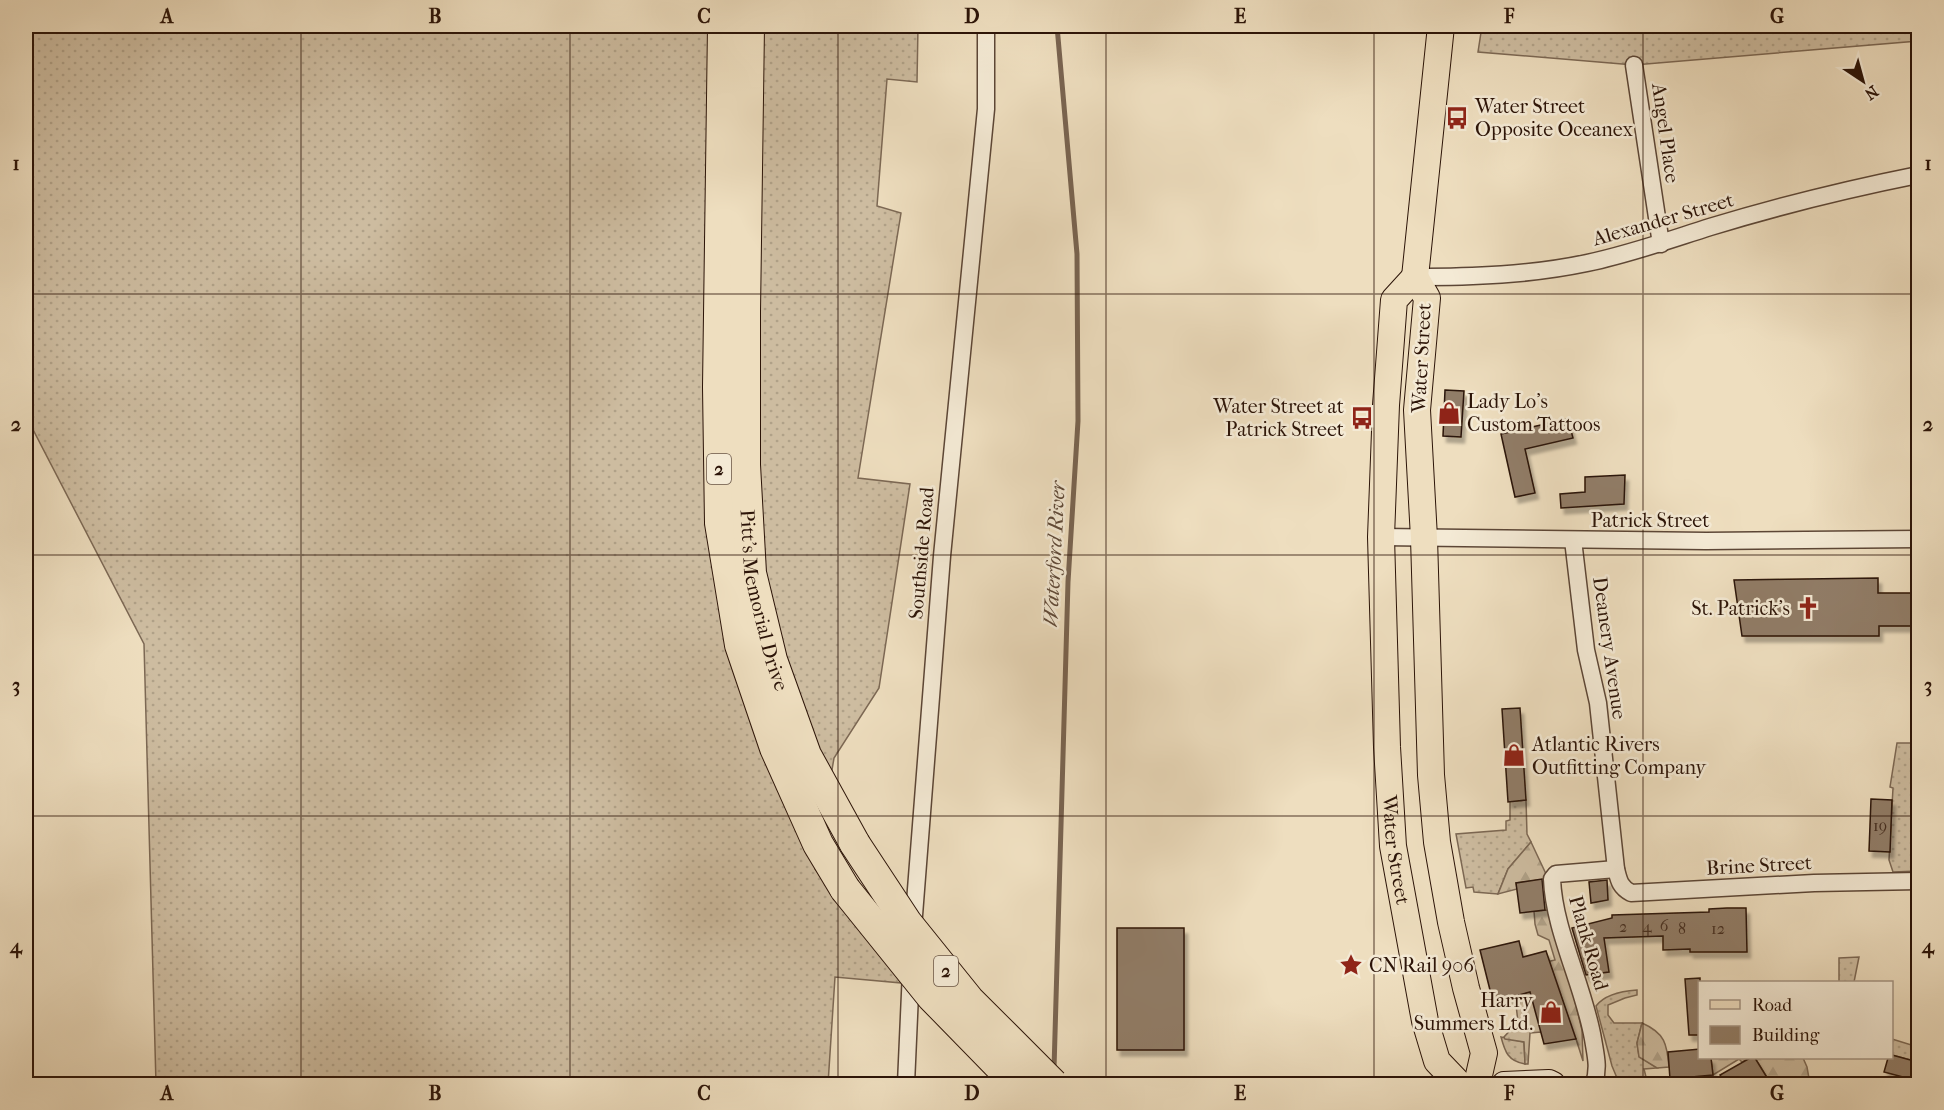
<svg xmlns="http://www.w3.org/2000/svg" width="1944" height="1110" font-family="'IM FELL French Canon',serif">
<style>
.grass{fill:url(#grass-dots);stroke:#7c6854;stroke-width:1.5}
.forest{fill:url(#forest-firs);stroke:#7c6854;stroke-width:1.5}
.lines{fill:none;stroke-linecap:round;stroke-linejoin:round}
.stream{stroke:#796451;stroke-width:5}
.building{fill:#917d67;stroke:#2c1408;stroke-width:1.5;filter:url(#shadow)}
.street-casing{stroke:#5c4636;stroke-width:19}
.secondary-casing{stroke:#2c1408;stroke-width:26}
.primary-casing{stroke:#2c1408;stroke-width:28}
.highway-casing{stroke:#2c1408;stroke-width:32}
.street{stroke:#f4ead5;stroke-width:16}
.secondary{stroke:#f4ead5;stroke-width:24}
.primary{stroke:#eedebf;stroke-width:26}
.highway{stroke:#eedebf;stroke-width:30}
.highway-bridge-casing{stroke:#2c1408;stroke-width:32;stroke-linecap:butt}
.highway-bridge{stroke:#eedebf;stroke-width:30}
.grid{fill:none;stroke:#2c1408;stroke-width:1.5;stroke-opacity:0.55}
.labels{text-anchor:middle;stroke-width:5;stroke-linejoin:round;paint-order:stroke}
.number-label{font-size:16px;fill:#452e20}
.shield{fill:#f4ead5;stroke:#685446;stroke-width:1.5}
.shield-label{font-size:18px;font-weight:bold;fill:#2c1408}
.poi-label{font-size:20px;fill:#2c1408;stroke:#f4ead5;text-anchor:start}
.street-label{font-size:20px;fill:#2c1408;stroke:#f4ead5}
.water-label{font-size:21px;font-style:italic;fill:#5f4938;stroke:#f4ead5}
.neatline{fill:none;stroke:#2c1408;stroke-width:2}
.grid-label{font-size:20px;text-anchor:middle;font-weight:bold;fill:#2c1408}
</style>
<defs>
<pattern id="grass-dots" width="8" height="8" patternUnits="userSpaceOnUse" patternTransform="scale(1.5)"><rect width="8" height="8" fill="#cdbca0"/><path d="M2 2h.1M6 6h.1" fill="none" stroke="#b0a188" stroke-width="1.8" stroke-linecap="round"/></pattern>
<pattern id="forest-firs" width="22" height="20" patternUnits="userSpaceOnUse" patternTransform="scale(1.5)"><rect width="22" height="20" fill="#cdbca0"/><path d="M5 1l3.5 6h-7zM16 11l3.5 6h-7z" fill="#b0a188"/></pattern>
<filter id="shadow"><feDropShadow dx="3.5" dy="6" stdDeviation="1.5" flood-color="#0004"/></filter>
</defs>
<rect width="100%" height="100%" fill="#eedebf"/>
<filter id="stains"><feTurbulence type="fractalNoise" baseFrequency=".00333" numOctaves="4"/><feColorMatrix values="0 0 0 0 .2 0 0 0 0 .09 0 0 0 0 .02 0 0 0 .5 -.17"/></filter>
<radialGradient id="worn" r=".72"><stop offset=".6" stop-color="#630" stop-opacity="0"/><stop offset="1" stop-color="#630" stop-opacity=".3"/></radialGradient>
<g class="grass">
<polygon points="26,26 918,26 917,82 887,79 877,206 901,213 858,478 910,484 879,688 834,758 815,869 902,983 835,977 828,1084 156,1084 144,644 26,416"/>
<polygon points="1482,26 1918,26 1918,41 1634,65 1478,52"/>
<polygon points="1897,743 1918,743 1918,871 1893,872 1889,860 1893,788 1890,787"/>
<polygon points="1526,800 1527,834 1531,842 1508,869 1498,894 1474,892 1473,887 1466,888 1456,834 1506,830 1506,821 1510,820 1510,801"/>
<polygon points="1859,957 1854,982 1839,982 1839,958"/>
<path d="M1637,990V995L1625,998L1608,1005V1015L1614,1023H1642L1637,1043L1639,1056L1657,1068L1644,1069L1646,1077C1639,1081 1624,1082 1617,1078L1612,1066L1596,1006C1605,994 1623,991 1637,990Z"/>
<path d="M1501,1037L1524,1042L1525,1064C1508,1061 1505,1052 1501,1037Z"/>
<polygon points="1892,1039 1918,1047 1918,1062 1892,1055"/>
</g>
<g class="forest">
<polygon points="1531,842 1546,874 1546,879 1516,883 1517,889 1498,894 1508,869"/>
<polygon points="1549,910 1570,981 1582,1030 1583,1061 1576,1039 1541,1032 1530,1033 1528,1064 1525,1064 1524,1042 1505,1039 1504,1037 1518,1022 1515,996 1519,995 1538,964 1555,960 1549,940 1538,935 1535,924 1534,911"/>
<path d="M1642,1023C1665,1033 1667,1044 1669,1067L1657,1068L1639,1057L1637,1043Z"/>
<polygon points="1711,1058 1750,1058 1742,1062 1739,1059 1713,1075"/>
<polygon points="1755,1058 1803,1058 1807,1067 1810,1084 1771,1084"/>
</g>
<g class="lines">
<polyline class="stream" points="1054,1069 1068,582 1078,421 1077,254 1057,26"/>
</g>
<g class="building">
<polygon points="1445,390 1464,391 1461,437 1443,436"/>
<polygon points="1568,419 1573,438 1525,449 1535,493 1515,497 1501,434"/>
<polygon points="1625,475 1624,504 1561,508 1560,494 1585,492 1585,477"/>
<polygon points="1878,578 1878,593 1918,593 1918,626 1879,626 1879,636 1742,636 1734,580"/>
<polygon points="1520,708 1526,800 1508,802 1502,709"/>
<polygon points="1871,799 1892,800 1890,852 1869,851"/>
<polygon points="1542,879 1545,910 1520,913 1516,883"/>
<polygon points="1607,880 1608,900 1591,903 1589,882"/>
<polygon points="1727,908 1746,908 1747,952 1690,952 1690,949 1663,950 1663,936 1604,938 1609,972 1586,975 1572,928 1612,918 1612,915 1709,912 1709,909"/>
<rect x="1117" y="928" width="67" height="122"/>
<polygon points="1519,941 1523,957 1546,951 1576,1039 1544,1044 1530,992 1493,1002 1480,950"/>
<polygon points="1700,978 1700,1035 1689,1035 1685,979"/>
<polygon points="1700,1049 1700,1058 1711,1058 1713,1075 1670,1079 1668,1052"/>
<polygon points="1892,1055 1918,1062 1918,1081 1884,1072 1888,1058 1892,1058"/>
<polygon points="1750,1058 1755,1058 1771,1084 1726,1084 1720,1075"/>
</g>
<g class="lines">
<g class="street-casing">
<g id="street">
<polyline points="1634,65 1661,244"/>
<path d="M1415,277C1473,277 1530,275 1587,263C1630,254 1669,240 1710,227C1779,206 1848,189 1918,175"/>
<polyline points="1381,537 1706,541 1918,539"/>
<path d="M1573,540L1586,650L1598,703L1616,869C1619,881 1620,887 1631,893L1814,883L1918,881"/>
<polyline points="913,928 942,556 986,109 986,26"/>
<polyline points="906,1084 911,971"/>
<path d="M1594,1084C1599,1067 1596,1057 1593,1039C1584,986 1554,931 1552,879L1556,874L1616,869"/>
</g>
</g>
<g class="secondary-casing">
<polyline id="secondary" points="1504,1084 1549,1082 1553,1084"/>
</g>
<g class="primary-casing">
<g id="primary">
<path id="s1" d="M1415,277L1394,300L1386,405L1381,537L1387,747L1393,846L1425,1021L1437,1061L1459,1084"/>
<polyline points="1415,277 1427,298 1417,410 1424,538 1431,775 1437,842 1451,922 1466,988 1484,1053 1477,1084"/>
<polyline points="1415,277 1441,26"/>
</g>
</g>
<g class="highway-casing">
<g id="highway">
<polyline points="723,26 718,387 720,523 740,645 775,748 818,844 845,889"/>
<path id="s2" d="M749,26L745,312V465L751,573L772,660L806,755L855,844"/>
</g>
</g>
<use href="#street" class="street"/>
<use href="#secondary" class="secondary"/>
<use href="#primary" class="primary"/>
<use href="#highway" class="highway"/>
<g class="highway-bridge-casing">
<g id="highway-bridge">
<polyline points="855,844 907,923 969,1000 1053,1084"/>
<polyline points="845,889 932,997 1017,1084"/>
</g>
</g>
<use href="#highway-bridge" class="highway-bridge"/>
</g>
<path class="grid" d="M301,26V1084M570,26V1084M838,26V1084M1106,26V1084M1374,26V1084M1643,26V1084M26,294H1918M26,555H1918M26,816H1918"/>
<defs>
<g id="bus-bare" transform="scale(1.8)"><path d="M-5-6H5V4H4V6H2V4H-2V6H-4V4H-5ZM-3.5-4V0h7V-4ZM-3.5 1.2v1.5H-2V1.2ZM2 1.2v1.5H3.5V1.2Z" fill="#8f2418" stroke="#f4ead5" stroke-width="2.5" paint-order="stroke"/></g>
<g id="shop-bare" transform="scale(1.8)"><path d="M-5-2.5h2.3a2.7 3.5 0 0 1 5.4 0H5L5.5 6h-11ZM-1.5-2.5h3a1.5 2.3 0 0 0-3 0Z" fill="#8f2418" stroke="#f4ead5" stroke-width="2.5" paint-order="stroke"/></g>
<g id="church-bare" transform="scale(1.8)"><path d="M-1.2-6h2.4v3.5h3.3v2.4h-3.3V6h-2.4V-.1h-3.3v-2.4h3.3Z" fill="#8f2418" stroke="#f4ead5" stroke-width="2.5" paint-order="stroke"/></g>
<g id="sight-bare" transform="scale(1.8)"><path d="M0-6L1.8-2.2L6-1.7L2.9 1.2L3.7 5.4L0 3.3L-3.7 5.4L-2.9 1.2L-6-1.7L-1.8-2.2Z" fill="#8f2418" stroke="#f4ead5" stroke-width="2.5" paint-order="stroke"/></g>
</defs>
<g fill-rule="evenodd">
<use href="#bus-bare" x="1457" y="118"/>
<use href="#shop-bare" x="1449" y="413"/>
<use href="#bus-bare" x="1362" y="418"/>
<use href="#church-bare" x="1808" y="608"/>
<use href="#shop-bare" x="1514" y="755"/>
<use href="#sight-bare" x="1351" y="965"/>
<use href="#shop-bare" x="1551" y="1012"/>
</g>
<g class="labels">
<g class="number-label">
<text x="1880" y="831">19</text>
<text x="1664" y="931">6</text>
<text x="1623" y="932">2</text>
<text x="1647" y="932">4</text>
<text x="1682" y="934">8</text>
<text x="1718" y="934">12</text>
</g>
<g class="shield">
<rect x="707" y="454" width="24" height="30" rx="4.5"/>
<rect x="934" y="956" width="24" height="30" rx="4.5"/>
</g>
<g class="shield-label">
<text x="719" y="475">2</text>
<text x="946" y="977">2</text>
</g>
<g class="poi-label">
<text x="1475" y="113">Water Street<tspan x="1475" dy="23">Opposite Oceanex</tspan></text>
<text x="1467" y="408">Lady Lo's<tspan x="1467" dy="23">Custom Tattoos</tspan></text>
<text x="1344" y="413" text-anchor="end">Water Street at<tspan x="1344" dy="23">Patrick Street</tspan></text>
<text x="1790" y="615" text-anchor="end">St. Patrick's</text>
<text x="1532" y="751">Atlantic Rivers<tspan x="1532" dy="23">Outfitting Company</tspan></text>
<text x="1369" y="972">CN Rail 906</text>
<text x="1533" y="1007" text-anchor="end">Harry<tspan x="1533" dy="23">Summers Ltd.</tspan></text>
</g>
<g class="street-label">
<text transform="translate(1666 133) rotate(82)" y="7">Angel Place</text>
<text transform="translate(1663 219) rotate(-16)" y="7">Alexander Street</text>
<text transform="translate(1421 358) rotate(-87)" y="7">Water Street</text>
<text x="1650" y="527">Patrick Street</text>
<text transform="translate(921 553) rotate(-85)" y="7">Southside Road</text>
<text dy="7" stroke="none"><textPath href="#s2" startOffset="576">Pitt's Memorial Drive</textPath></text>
<text transform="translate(1610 648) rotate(82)" y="7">Deanery Avenue</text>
<text dy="7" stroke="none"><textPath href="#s1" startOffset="582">Water Street</textPath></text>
<text transform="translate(1759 865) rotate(-3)" y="7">Brine Street</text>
<text transform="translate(1589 943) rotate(74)" y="7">Plank Road</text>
</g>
<g class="water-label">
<text transform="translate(1054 554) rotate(-87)" y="7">Waterford River</text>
</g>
</g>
<rect width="1944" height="1110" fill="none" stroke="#eedebf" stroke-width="66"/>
<rect x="1698" y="981" width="195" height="78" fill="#f4ead5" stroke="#a49483" stroke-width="1.5"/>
<rect x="1710" y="1000" width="30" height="9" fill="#eedebf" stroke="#a49483" stroke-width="1.5"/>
<text x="1752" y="1011" font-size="18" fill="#2c1408">Road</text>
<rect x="1710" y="1026" width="30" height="18" fill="#917d67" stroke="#a49483" stroke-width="1.5"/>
<text x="1752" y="1041" font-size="18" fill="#2c1408">Building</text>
<g transform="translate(1863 81) rotate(144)" stroke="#f4ead5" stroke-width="4.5" paint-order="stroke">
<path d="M0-4.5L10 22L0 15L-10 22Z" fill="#2c1408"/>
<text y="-9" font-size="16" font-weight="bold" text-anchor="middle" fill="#2c1408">N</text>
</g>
<rect x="33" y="33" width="1878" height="1044" class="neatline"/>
<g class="grid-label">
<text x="167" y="23">A</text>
<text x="435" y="23">B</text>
<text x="704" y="23">C</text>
<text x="972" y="23">D</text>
<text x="1240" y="23">E</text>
<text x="1509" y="23">F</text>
<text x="1777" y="23">G</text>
<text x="16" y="170">1</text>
<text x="1928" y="170">1</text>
<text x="16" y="431">2</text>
<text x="1928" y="431">2</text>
<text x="16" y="692">3</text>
<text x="1928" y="692">3</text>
<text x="16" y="953">4</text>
<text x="1928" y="953">4</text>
<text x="167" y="1100">A</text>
<text x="435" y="1100">B</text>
<text x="704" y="1100">C</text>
<text x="972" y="1100">D</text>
<text x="1240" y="1100">E</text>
<text x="1509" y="1100">F</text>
<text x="1777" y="1100">G</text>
</g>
<rect width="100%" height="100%" filter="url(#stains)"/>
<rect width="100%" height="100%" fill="url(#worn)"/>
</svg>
